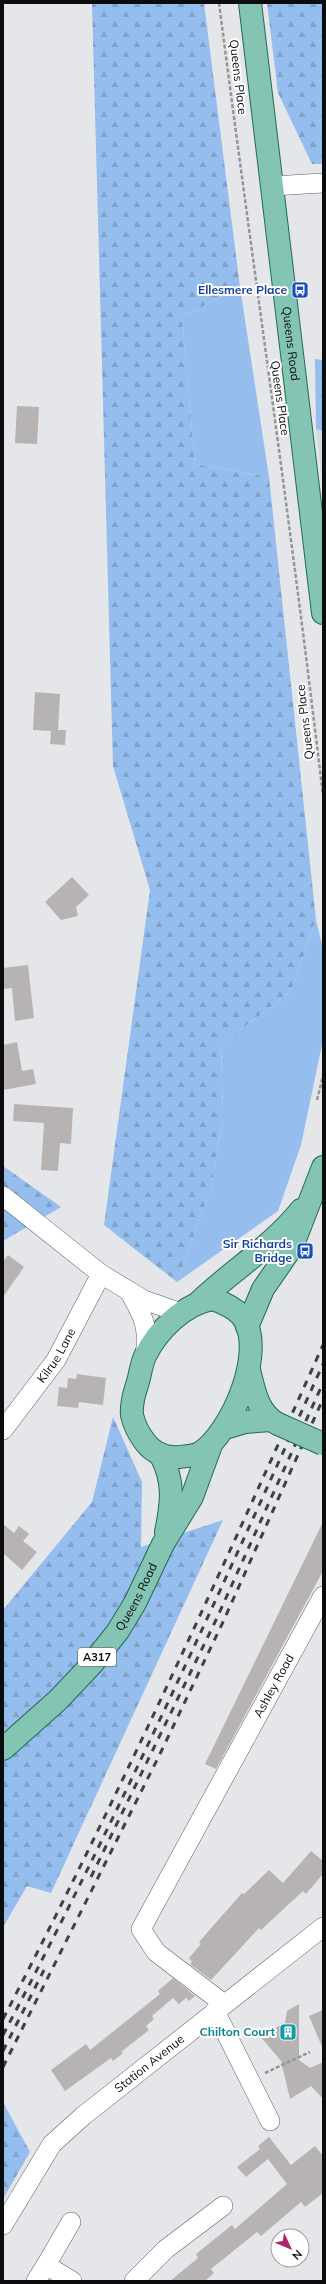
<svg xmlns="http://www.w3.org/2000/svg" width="326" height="2284" font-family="Mulish,sans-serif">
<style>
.built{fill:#d3dae3}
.grass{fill:#95bded}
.forest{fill:url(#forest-firs)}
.building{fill:#b7b3b2}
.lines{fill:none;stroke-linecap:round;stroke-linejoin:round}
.minor-casing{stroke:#5c5e61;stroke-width:20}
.major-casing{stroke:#246a56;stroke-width:24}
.path{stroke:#939597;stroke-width:2.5;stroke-dasharray:4 2;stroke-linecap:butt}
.minor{stroke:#fff;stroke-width:19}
.major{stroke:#83c4b2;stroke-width:22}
.rail{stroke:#404143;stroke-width:3;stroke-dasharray:7 7;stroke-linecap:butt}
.major-bridge-casing{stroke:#246a56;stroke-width:24;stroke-linecap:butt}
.major-bridge{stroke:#83c4b2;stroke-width:22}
.labels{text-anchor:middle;stroke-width:4;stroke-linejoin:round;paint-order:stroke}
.shield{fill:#fff;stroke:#545556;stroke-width:1}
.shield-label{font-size:11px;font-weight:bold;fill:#0b0c0d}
.street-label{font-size:12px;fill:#0b0c0d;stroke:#fff}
.transit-label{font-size:12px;font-weight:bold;fill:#164399;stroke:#fff;text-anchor:end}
.culture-label{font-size:12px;font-weight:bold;fill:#0d838f;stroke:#fff;text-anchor:end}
</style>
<defs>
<pattern id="forest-firs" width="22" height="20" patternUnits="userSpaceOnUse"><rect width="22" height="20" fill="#95bded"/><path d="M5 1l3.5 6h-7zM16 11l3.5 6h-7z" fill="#7fa1ca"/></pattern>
</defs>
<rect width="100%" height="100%" fill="#e4e6e9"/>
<polygon class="built" points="316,429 323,431 323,485 321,472"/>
<g class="grass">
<polygon points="240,287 269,477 195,464 182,317"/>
<polygon points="316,920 323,949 323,1040 301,1145 278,1211 177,1282 211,1188 223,1119 221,1044 291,992"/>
</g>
<g class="forest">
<polygon points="92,3 204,3 240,287 182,317 195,464 269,477 316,920 291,992 221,1044 223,1119 211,1188 177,1282 104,1225 150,890 113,766"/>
<polygon points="267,3 323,3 323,164 312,164 278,93"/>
<polygon points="315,359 323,360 323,431 316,429"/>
<polygon points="3,1166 61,1207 3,1241"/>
<polygon points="113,1417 142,1482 141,1547 223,1520 51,1893 27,1886 3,1927 3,1610 92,1502"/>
<polygon points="3,2102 30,2152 3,2199"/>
</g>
<g class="building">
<polygon points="17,406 39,407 37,444 15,443"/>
<polygon points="35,692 60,694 58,730 66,730 65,745 50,744 51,731 33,730"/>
<polygon points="72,877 89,895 76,907 78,916 61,920 45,902"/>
<polygon points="28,965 34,1018 15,1021 12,988 3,989 3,968"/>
<polygon points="17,1042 22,1071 33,1069 36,1084 3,1090 3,1045"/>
<polygon points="14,1104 73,1108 71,1144 60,1143 58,1171 41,1170 44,1123 13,1121"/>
<polygon points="8,1255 24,1267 3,1297 3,1262"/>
<polygon points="77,1374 106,1378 103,1405 79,1402 78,1408 57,1406 59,1387 67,1388 68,1378 76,1379"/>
<polygon points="323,1522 323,1571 216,1769 205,1764"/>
<polygon points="3,1524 14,1533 19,1526 29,1534 23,1541 37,1552 22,1570 3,1553"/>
<polygon points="311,1851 323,1861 323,1874 306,1894 303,1891 261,1930 259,1928 211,1980 190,1964 192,1962 189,1958 201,1944 199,1942 242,1893 244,1894 269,1870 283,1883"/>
<polygon points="173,1978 195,1996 189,2001 186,1998 179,2004 173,1998 152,2016 154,2019 146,2026 149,2030 121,2052 123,2053 113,2061 111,2058 65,2091 51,2070 86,2044 90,2050 160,1994 158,1991"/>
<polygon points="299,2004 299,2060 310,2068 323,2062 323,2099 311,2086 290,2099 281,2061 260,2036 285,2023 287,2011"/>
<polygon points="323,2010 323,2049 309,2016"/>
<polygon points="269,2137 291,2165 315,2146 323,2156 323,2193 305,2207 301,2202 261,2236 257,2232 211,2269 214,2273 205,2281 170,2281 198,2258 196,2254 232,2225 235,2229 287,2184 268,2159 246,2177 237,2167 260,2149 258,2146"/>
</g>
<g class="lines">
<g class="minor-casing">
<g id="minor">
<polyline points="272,186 323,183"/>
<polyline points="3,1196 101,1274 144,1300 181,1313"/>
<path d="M130,1293C144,1317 149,1328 145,1356"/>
<path id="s1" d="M3,1430L56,1360L101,1274"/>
<path id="s2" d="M224,2004L156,1952L141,1929L323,1596"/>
<polyline points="215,2011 270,2121"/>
<polyline points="71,2222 46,2265 72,2281"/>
<path id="s3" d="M3,2225L52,2144L83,2116L323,1927"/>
<polyline points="36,2281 46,2265"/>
<polyline points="134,2281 166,2249 223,2206"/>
</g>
</g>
<g class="major-casing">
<g id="major">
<path id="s4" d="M250,3L323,613"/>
<path d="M213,1299C224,1303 233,1307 241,1315C269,1347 231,1434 200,1453C194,1456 186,1456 179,1457C166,1458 153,1453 145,1442C139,1434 134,1425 132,1415C131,1405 134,1394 137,1385C140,1376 141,1365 145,1356C158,1330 184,1304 213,1299Z"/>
<path d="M200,1301C233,1270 272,1246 301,1210"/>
<polyline points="247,1327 263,1289 292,1247 323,1167"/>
<path d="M249,1370C254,1390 258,1414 278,1424"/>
<polyline points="225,1428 245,1422 271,1420"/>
<path d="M160,1454C175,1481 172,1503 166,1532"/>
<path id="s5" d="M3,1749L58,1700L92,1664L118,1631L135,1603L163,1544L192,1497L211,1445"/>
</g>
</g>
<g class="path">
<path d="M219,3C253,267 292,531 323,796"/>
<polyline points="317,1100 323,1076"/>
<polyline points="265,2073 310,2052"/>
</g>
<use href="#minor" class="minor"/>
<use href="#major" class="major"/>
<g class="rail">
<polyline points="91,1877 216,1620 323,1383"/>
<path d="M3,2019C118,1798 221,1572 323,1345"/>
<path d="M3,2035C119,1815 221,1590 323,1364"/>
<polyline points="3,2051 44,1970"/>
<polyline points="3,2067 159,1756 223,1622 323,1399"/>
</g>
<g class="major-bridge-casing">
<polyline id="major-bridge" points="278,1424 323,1444"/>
</g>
<use href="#major-bridge" class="major-bridge"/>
</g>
<defs>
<g id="bus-square" transform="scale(0.9)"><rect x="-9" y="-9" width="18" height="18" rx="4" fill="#1a4fb4" stroke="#fff"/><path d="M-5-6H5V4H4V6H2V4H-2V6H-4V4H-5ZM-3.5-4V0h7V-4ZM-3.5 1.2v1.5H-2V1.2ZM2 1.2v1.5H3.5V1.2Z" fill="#fff"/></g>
<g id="building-square" transform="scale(0.9)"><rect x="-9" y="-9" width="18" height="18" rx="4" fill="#0f9aa8" stroke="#fff"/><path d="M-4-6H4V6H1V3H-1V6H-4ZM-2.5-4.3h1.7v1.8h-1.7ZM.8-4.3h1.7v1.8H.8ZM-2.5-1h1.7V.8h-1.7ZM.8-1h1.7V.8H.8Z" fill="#fff"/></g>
</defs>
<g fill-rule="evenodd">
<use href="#bus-square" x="300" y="290"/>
<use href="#bus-square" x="305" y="1251"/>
<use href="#building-square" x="288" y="2032"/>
</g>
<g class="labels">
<rect class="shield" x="78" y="1648" width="38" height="18" rx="3"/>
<g class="shield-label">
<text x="97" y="1661">A317</text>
</g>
<g class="street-label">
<text transform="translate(238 77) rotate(83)" y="4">Queens Place</text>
<text dy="4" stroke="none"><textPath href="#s4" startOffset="343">Queens Road</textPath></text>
<text transform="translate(280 398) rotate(82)" y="4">Queens Place</text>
<text transform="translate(305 722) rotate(-97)" y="4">Queens Place</text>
<text dy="4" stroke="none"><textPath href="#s1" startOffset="92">Kilrue Lane</textPath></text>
<text dy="4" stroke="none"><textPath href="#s5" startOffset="204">Queens Road</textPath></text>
<text dy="4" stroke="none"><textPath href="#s2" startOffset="390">Ashley Road</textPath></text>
<text dy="4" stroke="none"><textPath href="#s3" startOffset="221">Station Avenue</textPath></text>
</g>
<g class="transit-label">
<text x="287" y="294">Ellesmere Place</text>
<text x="292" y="1248">Sir Richards<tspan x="292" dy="14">Bridge</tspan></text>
</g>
<g class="culture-label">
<text x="275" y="2036">Chilton Court</text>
</g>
</g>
<rect width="326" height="2284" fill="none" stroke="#0b0c0d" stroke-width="8"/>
<g transform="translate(290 2248) rotate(134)"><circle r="19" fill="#ffffff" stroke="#9d9e9e"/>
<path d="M0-3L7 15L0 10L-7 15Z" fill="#ad2363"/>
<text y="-6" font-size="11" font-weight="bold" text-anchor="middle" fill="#0b0c0d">N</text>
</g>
</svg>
